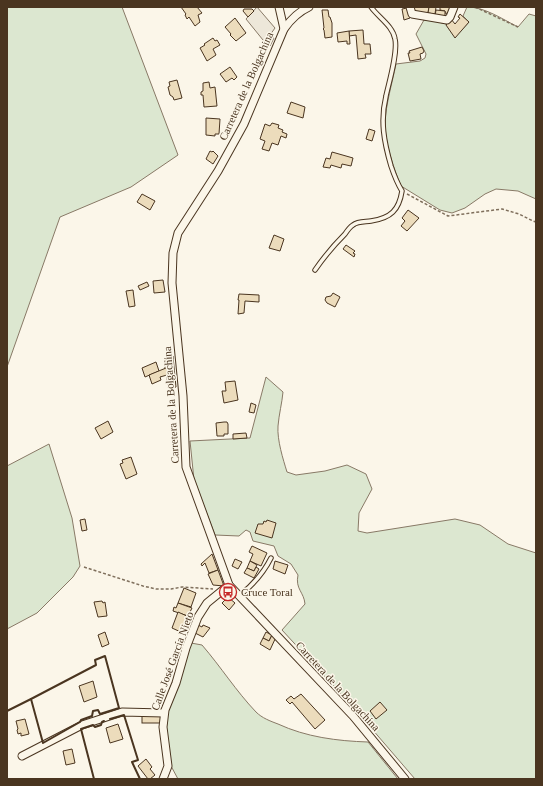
<svg xmlns="http://www.w3.org/2000/svg" width="543" height="786" font-family="Georgia,serif">
<style>
.green{fill:#dce7d0;stroke:#887966}
.parking{fill:#ede7d9;stroke:#887966}
.building{fill:#ecdcbc;stroke:#4a3520}
.lines{fill:none;stroke-linecap:round;stroke-linejoin:round}
.service-casing{stroke:#4a3520;stroke-width:5.5}
.minor-casing{stroke:#4a3520;stroke-width:9}
.path{stroke:#7f6f5c;stroke-width:1.5;stroke-dasharray:3 2;stroke-linecap:butt}
.service{stroke:#fbf6e9;stroke-width:3.5}
.minor{stroke:#fbf6e9;stroke-width:7}
.fence{stroke:#4a3520;stroke-width:1;stroke-dasharray:5 2;stroke-linecap:butt}
.wall{stroke:#4a3520;stroke-width:2}
.labels{text-anchor:middle;stroke-width:3;stroke-linejoin:round;paint-order:stroke}
.street-label{font-size:11px;fill:#4a3520;stroke:#fbf6e9}
.poi-label{font-size:11px;fill:#4a3520;stroke:#fbf6e9;text-anchor:start}
</style>
<rect width="100%" height="100%" fill="#fbf6e9"/>
<g class="green">
<polygon points="7,7 122,7 178,155 131,187 60,217 7,367"/>
<path d="M467,7C485,7 502,19 518,27L529,14L536,16V199L518,191L496,189L485,194L465,208L452,213L440,210L401,186C394,170 384,140 385,123C386,103 392,84 396,64L420,61L425,58L426,54L416,34L424,20H432L446,24L455,37L469,22L463,16Z"/>
<path d="M266,377L283,392C282,403 279,414 278,426C277,440 283,459 287,472L296,475L325,471L347,465L366,474L372,489L359,513L358,531L367,533L455,519L480,525L508,544L536,553V779H415L353,707L282,630L305,604C304,592 295,589 298,575L291,564L278,556L274,546L253,541L250,532L246,530L239,536L215,535L194,480L190,441L250,438Z"/>
<polygon points="49,444 72,518 80,566 73,577 37,613 7,629 7,466"/>
<path d="M191,643L202,645C221,667 236,691 256,712C262,718 270,721 278,724C306,737 337,741 368,742L398,779H178L171,766L165,720Z"/>
</g>
<polygon class="parking" points="257,7 275,28 270,35 274,38 270,46 263,40 246,19"/>
<g class="building">
<polygon points="181,7 197,7 202,13 198,15 200,22 195,26 189,17 187,19 185,15 186,14"/>
<polygon points="414,7 429,7 428,13 413,12"/>
<polygon points="429,7 436,7 435,14 428,13"/>
<polygon points="440,7 451,7 450,14 445,13 445,11 440,10"/>
<polygon points="407,8 410,18 404,20 402,9"/>
<polygon points="244,9 252,9 254,11 248,17 243,11"/>
<polygon points="322,10 328,10 329,17 330,17 332,23 332,37 325,38 324,30 323,29 324,28"/>
<polygon points="436,10 445,11 445,17 435,16"/>
<polygon points="460,14 469,22 455,38 446,25 451,19 455,24 460,18 458,17"/>
<polygon points="235,18 246,33 236,41 230,35 231,34 225,27"/>
<polygon points="363,30 364,44 370,44 371,54 365,54 366,58 358,59 356,35 349,36 349,31"/>
<polygon points="349,31 350,44 347,44 347,41 338,42 337,33"/>
<polygon points="213,38 215,41 217,40 220,45 213,49 216,55 207,61 200,48 205,45 204,44"/>
<polygon points="422,47 424,51 423,53 420,54 421,59 410,61 408,53 410,53 409,51"/>
<polygon points="230,67 237,77 234,80 232,78 226,82 220,74"/>
<polygon points="177,80 182,98 174,100 173,97 170,95 168,87 170,86 169,82"/>
<polygon points="209,82 210,88 215,87 217,106 204,107 203,95 201,95 201,92 203,91 203,83"/>
<polygon points="291,102 305,107 303,118 287,113"/>
<polygon points="206,118 220,119 219,134 215,134 215,136 206,135"/>
<polygon points="272,123 279,125 278,128 283,130 282,132 287,134 286,138 281,136 278,145 272,143 269,151 262,149 265,141 260,139 265,124 270,126"/>
<polygon points="369,129 375,131 372,141 366,139"/>
<polygon points="210,151 212,152 213,151 218,156 213,164 206,159"/>
<polygon points="332,152 353,158 351,166 342,164 341,168 331,165 330,168 323,167 326,158 330,159"/>
<polygon points="142,194 155,201 150,210 137,202"/>
<polygon points="408,210 419,218 407,231 401,226 405,221 402,218"/>
<polygon points="274,235 284,239 280,251 269,248"/>
<polygon points="346,245 355,251 353,253 355,254 354,257 343,249"/>
<polygon points="163,280 165,292 154,293 153,281"/>
<polygon points="147,282 149,286 140,290 138,286"/>
<polygon points="133,290 135,306 129,307 126,291"/>
<polygon points="333,293 340,297 335,307 327,303 325,300 326,297 331,296"/>
<polygon points="239,294 259,295 259,302 245,301 244,313 238,314 239,300 238,300"/>
<polygon points="173,356 174,367 165,369 165,360"/>
<polygon points="156,362 159,371 145,377 142,368"/>
<polygon points="174,367 175,377 167,378 167,375 160,377 161,380 152,384 149,375 166,368"/>
<polygon points="175,377 176,387 168,388 167,378"/>
<polygon points="235,381 238,400 224,403 222,391 226,391 225,382"/>
<polygon points="251,403 256,405 254,413 249,412"/>
<polygon points="108,421 113,432 101,439 95,428"/>
<polygon points="224,422 227,422 228,424 228,434 224,434 224,436 217,436 216,423"/>
<polygon points="246,433 247,438 233,439 233,434"/>
<polygon points="131,457 137,474 126,479 120,464 123,463 122,460"/>
<polygon points="85,519 87,530 82,531 80,520"/>
<polygon points="267,520 276,523 272,538 255,533 258,524 263,524 264,521 266,522"/>
<polygon points="252,546 267,553 261,566 250,561 253,554 249,552"/>
<polygon points="212,554 218,570 209,573 205,563 202,566 201,564"/>
<polygon points="235,559 242,562 238,569 232,566"/>
<polygon points="250,561 257,565 254,571 247,568"/>
<polygon points="275,561 288,565 285,574 273,569"/>
<polygon points="256,567 259,569 254,578 244,573 247,568 254,571"/>
<polygon points="218,570 224,586 213,585 208,574"/>
<polygon points="184,588 196,593 191,607 178,603"/>
<polygon points="228,597 235,603 229,610 222,603"/>
<polygon points="102,601 103,603 105,602 107,616 98,617 94,602"/>
<polygon points="178,603 192,608 188,616 173,611 174,607 176,608"/>
<polygon points="178,612 189,617 183,633 172,628"/>
<polygon points="198,625 202,627 203,625 210,628 203,637 195,633"/>
<polygon points="105,632 109,644 102,647 98,635"/>
<polygon points="266,632 272,635 269,641 263,638"/>
<polygon points="272,635 276,637 270,650 260,644 263,638 269,641"/>
<polygon points="93,681 97,697 84,702 79,686"/>
<polygon points="301,694 325,720 315,729 292,702 290,704 286,700 291,696 294,699"/>
<polygon points="380,702 387,710 376,719 370,711"/>
<rect x="142" y="716" width="19" height="7"/>
<polygon points="25,719 29,734 21,736 21,733 18,734 17,730 18,729 16,721"/>
<polygon points="118,724 123,739 110,743 106,728"/>
<polygon points="72,749 75,763 66,765 63,751"/>
<polygon points="146,759 152,767 150,769 155,775 150,779 148,779 138,766"/>
</g>
<g class="lines">
<g class="service-casing">
<g id="service">
<path d="M315,270C324,257 334,245 345,234C347,231 350,227 353,225C358,221 366,222 371,221C391,218 399,210 402,191C397,183 394,175 391,166C384,142 380,121 386,96C389,82 398,53 395,39C393,26 378,17 371,7"/>
<path d="M239,596C253,585 263,574 271,558"/>
</g>
</g>
<g class="minor-casing">
<g id="minor">
<polyline points="279,7 284,29 244,124 218,171 178,233 173,253 172,283 183,396 186,467 229,585 353,716 405,779"/>
<polyline points="410,7 412,14 447,20 450,17 454,7"/>
<path d="M284,29C291,19 298,12 309,7"/>
<polyline points="22,756 82,725 122,712 164,713"/>
<polyline points="163,779 168,766 163,727 165,710 176,683 186,648 198,617 207,603 229,585"/>
</g>
</g>
<g class="path">
<polyline points="475,7 518,27"/>
<polyline points="407,194 448,216 502,209 519,214 533,221 536,222"/>
<polyline points="84,567 143,586 156,589 171,589 182,587 213,589"/>
</g>
<use href="#service" class="service"/>
<use href="#minor" class="minor"/>
<polyline class="fence" points="176,779 177,778 178,779"/>
<g class="wall">
<polygon points="105,656 119,708 100,714 98,710 93,711 92,716 81,720 80,722 43,743 31,699 96,665 95,660"/>
<polyline points="7,711 31,699"/>
<polyline points="110,719 124,715 138,760 132,762 140,779"/>
<polyline points="94,779 81,729 93,725 95,727 101,725 102,722 104,721"/>
</g>
</g>
<defs>
<g id="bus-ring" transform="scale(0.9)"><circle r="9.5" fill="#fbf6e9" stroke="#c62828" stroke-width="1.5"/><path d="M-5-6H5V4H4V6H2V4H-2V6H-4V4H-5ZM-3.5-4V0h7V-4ZM-3.5 1.2v1.5H-2V1.2ZM2 1.2v1.5H3.5V1.2Z" fill="#c62828"/></g>
</defs>
<g fill-rule="evenodd">
<use href="#bus-ring" x="228" y="592"/>
</g>
<g class="labels">
<g class="street-label">
<text transform="translate(246 86) rotate(-66)" y="4">Carretera de la Bolgachina</text>
<text transform="translate(171 405) rotate(-94)" y="4">Carretera de la Bolgachina</text>
<text transform="translate(172 661) rotate(-70)" y="4">Calle José García Nieto</text>
<text transform="translate(338 686) rotate(47)" y="4">Carretera de la Bolgachina</text>
</g>
<g class="poi-label">
<text x="241" y="596">Cruce Toral</text>
</g>
</g>
<rect width="543" height="786" fill="none" stroke="#4a3520" stroke-width="16"/>
</svg>
